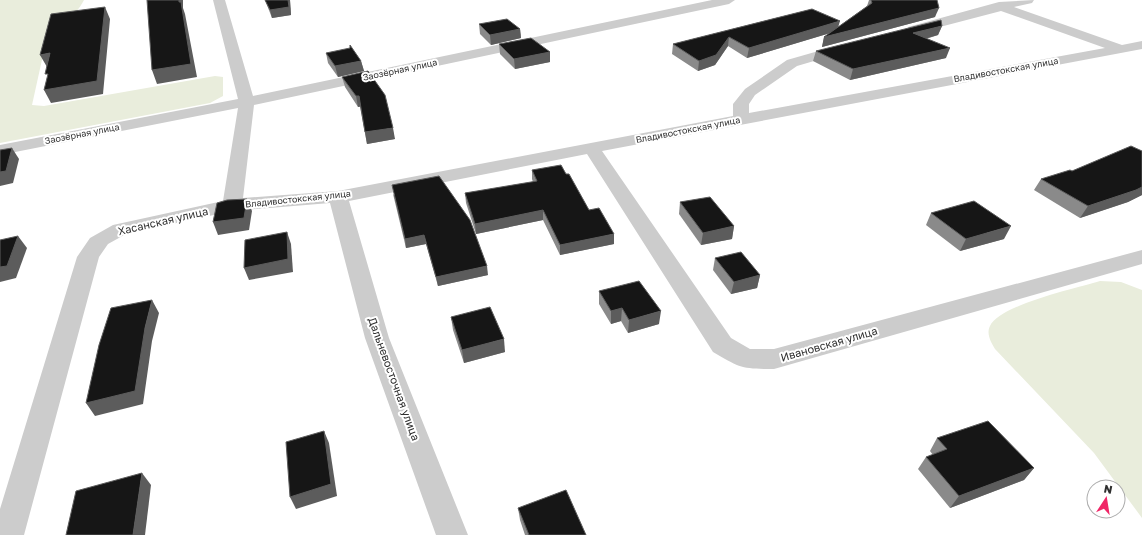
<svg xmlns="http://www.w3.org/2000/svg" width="1142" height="535" font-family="'Golos Text',sans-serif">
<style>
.green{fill:#e9eddc}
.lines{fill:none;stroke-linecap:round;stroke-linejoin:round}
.minor{fill:#ccc;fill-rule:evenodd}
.wall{fill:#8a8a8a}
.shaded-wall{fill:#5c5c5c}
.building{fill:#161616;stroke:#5c5c5c}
.labels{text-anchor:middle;stroke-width:4;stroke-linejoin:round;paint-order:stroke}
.far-street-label{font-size:9px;fill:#2f2f2f;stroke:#fff}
.street-label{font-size:11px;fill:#2f2f2f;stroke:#fff}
</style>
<rect width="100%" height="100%" fill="#fff"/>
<g class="green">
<path d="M0,0H84C75,17 66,21 49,28L32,105L44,106L215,76L223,77V96L210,103L0,143Z"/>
<path d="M1100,281L1121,282L1142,290V518L1094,453L995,349C991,342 986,334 990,326C999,305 1077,288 1100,281Z"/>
</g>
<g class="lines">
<path class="minor" d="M213,0H225L253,96L712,0H735L729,4L254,105L243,198L338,191L733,116V104L745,89L787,60L843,44L848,45L850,48L848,51L797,66L755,95L749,104V113L1105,48L1001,11L913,34L907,30L908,27L999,2L1034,0L1032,3L1014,7L1122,45L1142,41V49L602,151L731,338L750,349H774L1142,250V264L774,369C742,369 740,368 713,352L587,154L349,201L389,338L468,535H436L365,338L330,203L232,211L126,234L108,244L99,257L24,535H0V509L77,257L90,238L113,225L223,201L238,108L0,155V145L238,99Z"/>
</g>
<g class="wall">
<polygon points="265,0 290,0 291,15 272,18"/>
<polygon points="869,0 937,0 935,17 822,47 824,37 830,33 747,58 728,46 715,65 698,71 672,54 673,44 812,9 838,27 867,6"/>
<polygon points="479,24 520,29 521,38 491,45 480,34"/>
<polygon points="942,26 938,35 926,39 946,58 850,80 813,61 816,51"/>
<polygon points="499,44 550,52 550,62 515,69 500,54"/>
<polygon points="326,53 361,61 364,71 338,77 328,63"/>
<polygon points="342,77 395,139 367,144 360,107 358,107 345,87"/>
<polygon points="1142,151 1142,195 1128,202 1080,218 1034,190 1041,179 1072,171"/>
<polygon points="532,170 566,174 589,210 614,244 560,255 543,220 476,234 466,203 465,193 533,182 532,179"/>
<polygon points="393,194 488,275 438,286 426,244 406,248"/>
<polygon points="680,202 734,226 732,239 701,245 679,214"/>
<polygon points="931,213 1004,239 960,251 926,225"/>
<polygon points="715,258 760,275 757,288 731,294 713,270"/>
<polygon points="599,291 659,324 628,333 621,321 611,324 599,304"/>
<polygon points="451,317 505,352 464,363 453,330"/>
<polygon points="937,438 1034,468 1024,480 950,508 918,469 926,457 933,455 930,451"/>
<polygon points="518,508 586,535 525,535 520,520"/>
</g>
<g class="shaded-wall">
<polygon points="179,0 183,0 183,8 185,14 197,77 157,84 152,70 179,2"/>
<polygon points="288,0 290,0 291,15 272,18 270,10"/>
<polygon points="105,7 110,19 103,94 51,103 44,90"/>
<polygon points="939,8 935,17 822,47 824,37"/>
<polygon points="840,21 837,31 747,58 749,48"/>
<polygon points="942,26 938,35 910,43 913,33"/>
<polygon points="520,29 521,38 491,45 490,35"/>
<polygon points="729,37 728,46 715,65 698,71 699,61"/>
<polygon points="950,48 946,58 850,80 853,69"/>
<polygon points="550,52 550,62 515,69 514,59"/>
<polygon points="50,53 47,67 40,55"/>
<polygon points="361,61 364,71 338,77 335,66"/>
<polygon points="356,96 359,96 361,106 358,107"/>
<polygon points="393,128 395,139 367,144 365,132"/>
<polygon points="12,148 19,159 13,183 0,186 0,172"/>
<polygon points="1142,187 1142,195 1128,202 1080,218 1088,206"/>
<polygon points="247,199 252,211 249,230 218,235 213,222"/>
<polygon points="543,210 543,220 476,234 475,224"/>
<polygon points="734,226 732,239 701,245 703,233"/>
<polygon points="1011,226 1004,239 960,251 966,239"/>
<polygon points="287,232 291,244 293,272 249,280 244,268"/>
<polygon points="614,234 614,244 560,255 560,245"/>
<polygon points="424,235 426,244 406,248 405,239"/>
<polygon points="18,236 27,248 16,278 0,282 0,267"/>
<polygon points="487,266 488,275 438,286 436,277"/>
<polygon points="760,275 757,288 731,294 734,282"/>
<polygon points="152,300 159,313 152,341 143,404 95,416 86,403 145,328"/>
<polygon points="622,308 621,321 611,324 611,311"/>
<polygon points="661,311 659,324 628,333 629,320"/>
<polygon points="504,339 505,352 464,363 462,350"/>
<polygon points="324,431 329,443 337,496 296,509 290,497"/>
<polygon points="1034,468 1024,480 950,508 959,496"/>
<polygon points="142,473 151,485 145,535 133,535"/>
</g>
<g class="building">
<polygon points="147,0 179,0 179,2 181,2 191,64 152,70"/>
<polygon points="265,0 288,0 289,7 270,10"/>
<polygon points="871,0 937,0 939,8 824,37 872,3"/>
<polygon points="105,7 97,81 44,90 48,74 45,74 50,53 40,55 51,14"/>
<polygon points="812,9 840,21 749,48 729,37 716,55 699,61 673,44"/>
<polygon points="507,19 520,29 490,35 479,24"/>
<polygon points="941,20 942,26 913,33 950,48 853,69 816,51"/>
<polygon points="531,38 550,52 514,59 499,44"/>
<polygon points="350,45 361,61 335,66 326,53 350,48"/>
<polygon points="368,71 385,95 393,128 365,132 359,96 356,96 342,77"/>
<polygon points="1131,146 1142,151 1142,187 1136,190 1088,206 1041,179 1070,170 1072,171"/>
<polygon points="12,148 6,171 0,172 0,150"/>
<polygon points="561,165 566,174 569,174 589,210 599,208 614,234 560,245 543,210 475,224 465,193 537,181 532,170"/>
<polygon points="439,176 470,220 487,266 436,277 424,235 405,239 392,185"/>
<polygon points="710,197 734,226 703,233 680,202"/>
<polygon points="247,199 244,218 213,222 217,203 227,200"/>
<polygon points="974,201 1011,226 966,239 931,213"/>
<polygon points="287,232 288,259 244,268 245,240"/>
<polygon points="18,236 7,266 0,267 0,240"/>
<polygon points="741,252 760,275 734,282 715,258"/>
<polygon points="639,281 661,311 629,320 622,308 611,311 599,291"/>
<polygon points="152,300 145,328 135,391 86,403 99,345 111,308"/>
<polygon points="490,307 504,339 462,350 451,317"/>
<polygon points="988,421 1034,468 959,496 926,457 947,449 937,438"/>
<polygon points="324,431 331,484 290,497 286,442"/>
<polygon points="142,473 133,535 66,535 76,491"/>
<polygon points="566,490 586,535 529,535 518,508"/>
</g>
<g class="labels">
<g class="far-street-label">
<text transform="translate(400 70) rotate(-12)" y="3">Заозёрная улица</text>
<text transform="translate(1006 70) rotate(-10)" y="3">Владивостокская улица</text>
<text transform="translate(688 130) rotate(-11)" y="3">Владивостокская улица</text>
<text transform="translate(82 134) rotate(-11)" y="3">Заозёрная улица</text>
<text transform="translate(298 199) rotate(-6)" y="3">Владивостокская улица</text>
</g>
<g class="street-label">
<text transform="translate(163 221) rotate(-13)" y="4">Хасанская улица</text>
<text transform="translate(829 344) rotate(-16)" y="4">Ивановская улица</text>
<text transform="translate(394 379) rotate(70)" y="4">Дальневосточная улица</text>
</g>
</g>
<g transform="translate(1106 499) rotate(12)"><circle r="19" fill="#ffffff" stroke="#acacac"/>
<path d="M0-3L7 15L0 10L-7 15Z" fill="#f02667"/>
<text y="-6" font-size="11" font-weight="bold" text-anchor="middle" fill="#2f2f2f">N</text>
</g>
</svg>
